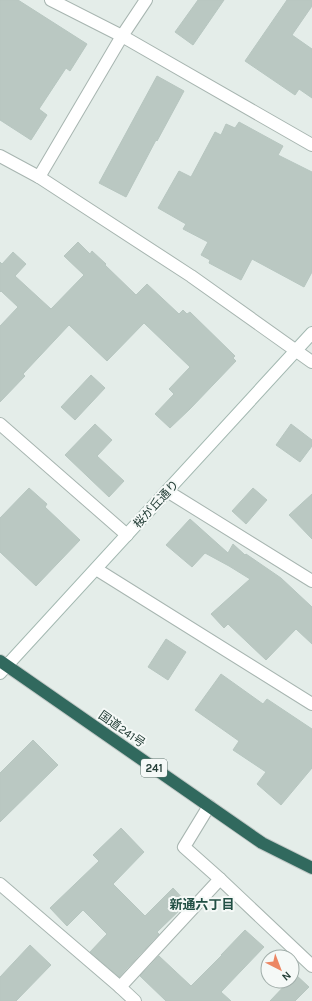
<svg xmlns="http://www.w3.org/2000/svg" width="312" height="1001" font-family="Karla,'Noto Sans JP',sans-serif">
<style>
.building{fill:#bac8c2;stroke:#b7c6c0}
.lines{fill:none;stroke-linecap:round;stroke-linejoin:round}
.street-casing{stroke:#a7b5b0;stroke-width:14}
.secondary-casing{stroke:#a3b8b1;stroke-width:14}
.highway-casing{stroke:#c2c9c7;stroke-width:14}
.street{stroke:#fff;stroke-width:12}
.secondary{stroke:#fff;stroke-width:12}
.highway{stroke:#31695e;stroke-width:12}
.labels{text-anchor:middle;stroke-width:4;stroke-linejoin:round;paint-order:stroke}
.shield{fill:#f5f9f7;stroke:#637671;stroke-width:1}
.shield-label{font-size:11px;font-weight:bold;fill:#243e37}
.street-label{font-size:12px;fill:#243e37;stroke:#f5f9f7}
.neighbourhood-label{font-size:13px;font-weight:bold;fill:#214f44;stroke:#f5f9f7}
</style>
<rect width="100%" height="100%" fill="#e4ede9"/>
<g class="building">
<polygon points="0,0 18,0 87,44 70,71 66,68 39,109 47,115 31,140 0,120"/>
<polygon points="198,0 224,0 193,45 175,32"/>
<polygon points="287,0 312,0 312,6 292,35 312,49 312,98 299,89 295,95 245,61"/>
<polygon points="157,76 184,91 157,141 156,140 126,197 99,183"/>
<polygon points="239,122 283,146 278,155 312,172 312,272 304,287 252,259 241,280 209,263 210,260 201,255 208,242 183,229 186,224 158,208 179,171 191,177 215,132 221,135 226,124 235,128"/>
<polygon points="78,242 90,254 92,251 106,264 105,265 136,295 147,284 179,314 183,310 187,314 190,312 235,356 233,358 236,361 190,409 170,428 155,414 174,394 169,389 190,367 144,323 107,361 69,325 23,374 25,376 0,402 0,326 18,307 1,291 0,292 0,262 2,264 13,252 26,264 15,276 51,309 84,275 64,256"/>
<polygon points="91,375 105,388 75,420 61,407"/>
<polygon points="95,424 112,440 97,456 124,481 109,497 65,455"/>
<polygon points="291,424 312,440 312,446 300,462 276,445"/>
<polygon points="29,488 47,504 45,507 80,540 36,586 0,552 0,518"/>
<polygon points="253,488 267,500 246,524 232,511"/>
<polygon points="312,494 312,539 289,515"/>
<polygon points="190,519 228,553 233,544 245,555 246,554 281,578 312,607 312,644 296,629 266,660 228,624 224,628 211,614 250,579 229,566 205,553 192,567 166,545"/>
<polygon points="166,639 186,652 168,680 148,667"/>
<polygon points="221,674 263,704 267,699 312,729 312,768 281,805 257,784 266,772 233,750 239,741 195,710"/>
<polygon points="33,740 58,765 0,822 0,773"/>
<polygon points="121,828 144,852 113,884 145,916 173,888 187,903 157,932 159,934 119,977 90,952 107,934 83,910 67,926 50,908 99,861 93,855"/>
<polygon points="245,930 264,947 221,992 231,1001 166,1001 140,976 159,956 191,986 222,955 221,955"/>
<polygon points="30,945 51,965 16,1001 0,1001 0,977"/>
<polygon points="295,974 309,987 295,1001 270,1001 289,981 292,981 292,977"/>
</g>
<g class="lines">
<g class="street-casing">
<g id="street">
<polyline points="51,0 122,36 312,145"/>
<polyline points="0,156 39,177 191,276 312,362"/>
<polyline points="39,177 122,36 146,0"/>
<polyline points="0,424 127,535"/>
<polyline points="167,491 312,581"/>
<polyline points="96,569 312,704"/>
<polyline points="209,806 184,847 220,879 312,966"/>
<polyline points="0,884 120,987 135,1001"/>
<polyline points="120,987 220,879"/>
</g>
</g>
<g class="secondary-casing">
<polyline id="secondary" points="0,673 312,333"/>
</g>
<g class="highway-casing">
<polyline id="highway" points="0,661 262,843 312,868"/>
</g>
<use href="#street" class="street"/>
<use href="#secondary" class="secondary"/>
<use href="#highway" class="highway"/>
</g>
<g class="labels">
<rect class="shield" x="141" y="759" width="26" height="18" rx="3"/>
<g class="shield-label">
<text x="154" y="772">241</text>
</g>
<g class="street-label">
<text transform="translate(156 504) rotate(-47)" y="4">桜が丘通り</text>
<text transform="translate(122 729) rotate(35)" y="4">国道241号</text>
</g>
<g class="neighbourhood-label">
<text x="202" y="909">新通六丁目</text>
</g>
</g>
<g transform="translate(280 969) rotate(138)"><circle r="19" fill="#f5f9f7" stroke="#a1aeaa"/>
<path d="M0-3L7 15L0 10L-7 15Z" fill="#ec8663"/>
<text y="-6" font-size="11" font-weight="bold" text-anchor="middle" fill="#243e37">N</text>
</g>
</svg>
